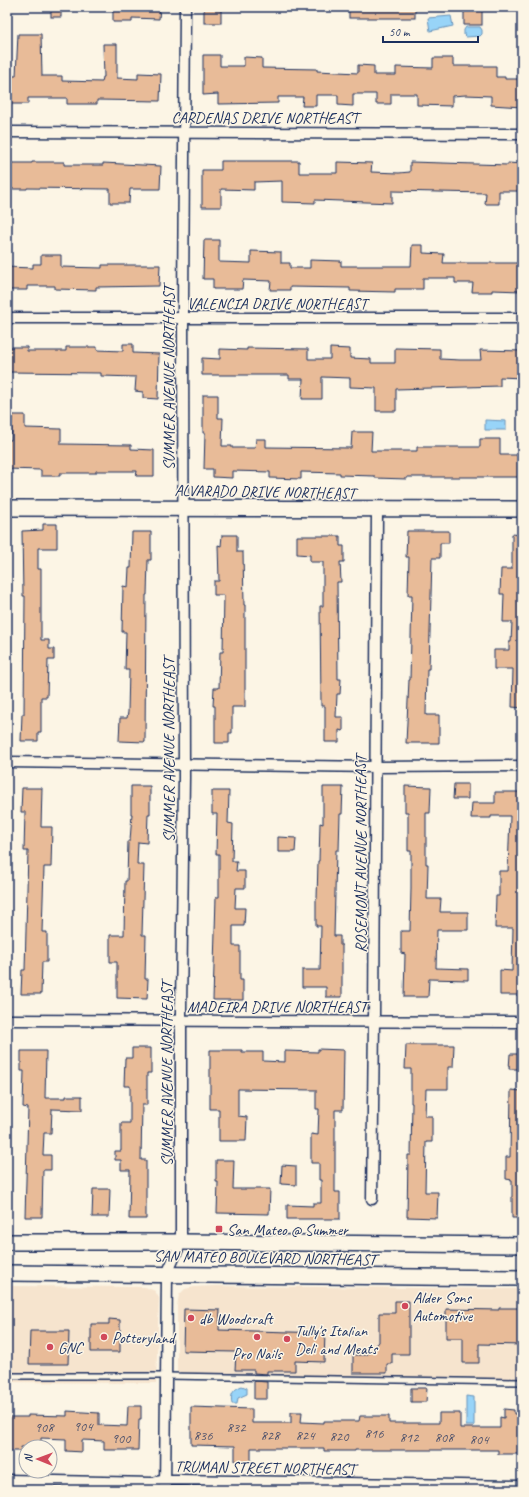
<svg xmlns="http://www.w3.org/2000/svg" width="529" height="1497" font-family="Caveat,sans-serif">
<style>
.built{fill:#f6e4ce}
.water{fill:#98d4f8;stroke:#6692ba}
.building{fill:#e8bb98;stroke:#1b2f5e}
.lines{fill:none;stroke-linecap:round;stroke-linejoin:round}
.lane-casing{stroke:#1b2f5e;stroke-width:8}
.street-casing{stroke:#1b2f5e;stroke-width:13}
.secondary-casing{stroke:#1b2f5e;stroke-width:18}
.lane{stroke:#fcf5e5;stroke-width:5}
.street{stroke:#fcf5e5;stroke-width:10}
.secondary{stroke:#fcf5e5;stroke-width:15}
.poi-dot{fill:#d1495b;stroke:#fcf5e5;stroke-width:1.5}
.labels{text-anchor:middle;stroke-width:3;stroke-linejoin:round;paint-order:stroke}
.number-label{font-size:14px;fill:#4e526c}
.street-label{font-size:16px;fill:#1b2f5e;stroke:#fcf5e5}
.poi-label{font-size:16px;fill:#1b2f5e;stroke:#fcf5e5;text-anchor:start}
</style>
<rect width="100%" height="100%" fill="#fcf5e5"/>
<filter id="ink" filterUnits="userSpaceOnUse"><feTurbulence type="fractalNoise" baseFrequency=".025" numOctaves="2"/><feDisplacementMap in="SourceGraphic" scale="8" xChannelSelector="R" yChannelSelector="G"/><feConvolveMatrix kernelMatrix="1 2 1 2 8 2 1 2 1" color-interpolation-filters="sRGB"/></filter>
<g filter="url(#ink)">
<g class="built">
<polygon points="12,1286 145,1287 155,1291 159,1298 156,1383 7,1382 7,1287"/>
<polygon points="216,1286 522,1289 522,1385 177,1379 177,1306 179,1295 185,1289 194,1287"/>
</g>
<g class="water">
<polygon points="451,16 453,26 430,31 428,18"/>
<polygon points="466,27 480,27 482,30 482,34 480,36 466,37 464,35 464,30"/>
<polygon points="485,420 506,421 506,430 485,430"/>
<path d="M242,1386L247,1388V1394L238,1398L237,1404H232C230,1395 233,1389 242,1386Z"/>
<polygon points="466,1396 474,1397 474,1426 466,1426"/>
</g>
<g class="building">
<rect x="51" y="7" width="10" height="10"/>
<polygon points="113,7 160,7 159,19 132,18 132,22 113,22"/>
<rect x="204" y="7" width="17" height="16"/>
<rect x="349" y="7" width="66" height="11"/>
<rect x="464" y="7" width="18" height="18"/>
<polygon points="18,34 41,34 42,76 62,76 62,81 102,82 103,77 104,77 103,44 117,44 117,78 138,79 138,73 161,74 160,101 97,100 97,104 67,104 67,98 28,98 28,104 7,104 7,76 16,76"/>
<polygon points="203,55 220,55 220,66 244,66 244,57 262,58 262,68 317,69 317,71 358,73 358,65 374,66 374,75 396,75 396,67 433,68 433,58 453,58 453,66 496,66 496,77 505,77 505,79 522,79 522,107 491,105 491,96 466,95 452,96 452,106 417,105 417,94 391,94 391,104 376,104 376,94 353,94 353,106 338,105 338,95 316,95 316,106 302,106 303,97 278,97 278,103 218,104 218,94 203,95"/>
<polygon points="221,161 299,161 299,173 337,173 337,162 372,163 371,172 399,173 410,172 410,162 508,165 508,163 522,164 522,191 499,191 499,204 485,204 486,193 392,191 392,203 315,200 315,203 282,202 282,181 254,182 254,190 221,189 221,207 202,207 202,170 221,170"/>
<polygon points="32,162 64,162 64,165 103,165 103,163 161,166 160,189 130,189 129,203 110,203 110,189 27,188 27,189 7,189 7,163 32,163"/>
<polygon points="204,240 219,240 219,262 251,263 251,251 281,252 281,263 290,263 290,268 310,268 310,260 341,261 341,266 411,266 412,245 423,245 423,253 444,254 443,263 522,263 521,291 492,290 492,292 472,292 473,283 455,283 455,278 423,278 423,289 395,289 395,292 350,291 350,288 290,287 290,290 270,290 271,281 243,280 242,289 213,289 213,279 203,279"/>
<polygon points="41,255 61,255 61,267 102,268 102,265 160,265 159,286 96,287 96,290 55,289 55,286 27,286 27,290 7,290 7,267 33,268 33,264 41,264"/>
<polygon points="123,344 133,344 133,353 159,354 158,399 143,398 143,392 135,391 136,377 101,376 101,373 7,372 7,347 27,347 27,351 66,351 66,347 97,347 97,350 123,351"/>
<polygon points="247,348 308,349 308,359 330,359 330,348 350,349 350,358 371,359 371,363 395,363 395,348 440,349 440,359 460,360 481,360 480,350 522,351 522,378 500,377 500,386 396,389 396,411 376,411 376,388 350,387 350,378 322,377 322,399 302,399 303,379 289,379 289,375 202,375 202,358 220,359 220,349 247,350"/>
<polygon points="203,395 218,395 218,418 223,418 222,446 232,446 232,448 255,448 256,439 266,439 266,447 351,448 352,432 372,432 371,451 417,451 417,447 480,447 480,439 500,439 500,455 522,455 522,477 407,477 407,479 375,478 375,476 340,475 340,473 301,472 301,479 270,478 270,472 232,471 232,478 213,477 213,469 204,469 205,433 203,433"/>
<polygon points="12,415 25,415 25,428 61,429 61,444 131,445 131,449 154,450 154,476 136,476 137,471 96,471 96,473 60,473 60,476 41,476 41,470 7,469 7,440 11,440"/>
<polygon points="43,524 57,524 57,548 38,548 38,569 41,569 41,640 49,640 49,649 54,649 54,660 48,660 47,697 41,697 41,732 38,732 38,741 21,741 22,714 24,714 25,596 23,596 22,531 43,530"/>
<polygon points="407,531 449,531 449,543 440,543 440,558 432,558 429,669 427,669 426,715 439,715 439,743 406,743 409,680 410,680 412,595 408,595 409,557 406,557"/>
<polygon points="132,532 151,532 151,560 148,560 147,595 146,595 145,742 119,741 120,718 127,718 128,712 129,670 125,670 126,632 122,632 123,586 128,587 129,568 131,568"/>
<polygon points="512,534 522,535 522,708 512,707 513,669 494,669 494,650 509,650 509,642 511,642 512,622 503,622 504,594 500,594 501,569 512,569"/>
<polygon points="222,535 237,535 237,552 243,552 244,605 245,605 245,707 232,707 232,733 229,733 229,743 215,743 215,706 213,706 214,688 219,688 220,652 223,652 224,595 214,595 214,581 219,581 218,545 221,546"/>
<polygon points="297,536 340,536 340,546 344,546 344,562 340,562 341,582 337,582 338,679 341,679 340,694 337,694 336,717 343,717 343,731 339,730 339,742 325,742 325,706 321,706 320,606 323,606 323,562 310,562 310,555 297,554"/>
<polygon points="454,784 468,784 468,799 453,799"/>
<polygon points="131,786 150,786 150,814 148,814 147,843 138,842 137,865 144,865 142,935 146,935 145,979 148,979 147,999 117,998 117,962 110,962 110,935 124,935 125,881 127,881 128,841 130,841 132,814 131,814"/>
<polygon points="405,786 431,787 430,813 426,813 426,864 428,864 427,899 441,899 440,912 468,912 468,930 437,930 436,968 468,969 468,980 429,979 428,997 404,997 405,954 401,953 401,931 410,931 411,888 411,851 408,851 408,812 405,812"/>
<polygon points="323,787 343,787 342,814 340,814 339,850 336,850 334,936 340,936 340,945 342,945 342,997 326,997 326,987 302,987 302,970 320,970 321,926 316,926 316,899 317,899 318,861 319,861 320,823 323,824"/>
<polygon points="22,788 42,788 41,827 52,827 51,867 44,867 42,932 47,932 47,962 42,962 41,994 21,994 22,970 25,970 28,851 24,851 25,812 21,812"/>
<polygon points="212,791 229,791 228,823 233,824 232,861 237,861 236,871 245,871 245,888 236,888 235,908 245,908 244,926 233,926 233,946 240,946 240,980 243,980 243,1000 213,1000 216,897 219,897 219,854 216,854 217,814 212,814"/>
<polygon points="495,792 522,792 522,995 500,995 500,970 512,971 513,928 495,928 496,896 499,896 499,871 508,871 510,816 491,816 491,818 471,818 472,803 495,803"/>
<polygon points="278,837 296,838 295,852 278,852"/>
<polygon points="406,1045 454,1045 453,1067 448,1067 448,1089 426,1089 425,1116 432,1116 432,1142 426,1142 425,1192 438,1192 437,1218 407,1217 408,1155 411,1155 412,1103 411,1103 411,1069 405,1069"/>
<polygon points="132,1048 151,1048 151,1073 147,1073 147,1105 142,1105 141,1160 146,1160 146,1219 129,1219 130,1170 121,1170 121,1160 115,1160 115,1151 121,1151 121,1123 130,1123 130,1086 124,1086 125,1058 132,1058"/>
<polygon points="318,1049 344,1050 343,1110 335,1110 335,1192 340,1192 340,1219 287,1219 287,1205 313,1206 313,1203 321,1203 321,1180 319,1180 319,1163 311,1163 311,1134 318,1135 319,1109 316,1109 316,1090 238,1089 238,1116 247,1117 246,1141 219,1141 219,1109 210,1109 210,1050 242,1050 242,1052 263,1052 263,1061 285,1062 285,1051 318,1052"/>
<polygon points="21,1051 46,1051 45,1098 66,1098 66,1096 82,1096 82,1110 52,1109 51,1133 44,1133 43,1155 51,1155 51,1170 43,1170 42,1217 25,1217 28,1108 23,1107 24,1071 21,1071"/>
<polygon points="510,1054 522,1054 522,1069 509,1069"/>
<polygon points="511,1090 522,1091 522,1218 512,1218 512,1180 506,1179 506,1157 510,1157"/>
<polygon points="216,1160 234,1160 233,1189 270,1189 269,1214 217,1213 218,1182 216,1182"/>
<polygon points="282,1165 296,1166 296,1185 281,1184"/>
<polygon points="93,1189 110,1189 109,1217 92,1217"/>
<polygon points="395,1301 409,1301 409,1354 392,1354 392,1364 387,1364 387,1373 353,1373 353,1355 367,1355 379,1342 379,1313 395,1313"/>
<polygon points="499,1308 522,1308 522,1345 479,1344 479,1363 463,1363 463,1338 446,1338 446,1309 499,1310"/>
<polygon points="184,1309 220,1310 219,1330 325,1333 324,1362 295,1361 295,1371 267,1371 267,1374 254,1373 254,1370 235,1370 236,1352 183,1351"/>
<polygon points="109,1319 120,1320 120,1352 91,1352 91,1324 109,1324"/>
<polygon points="30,1331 69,1331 68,1364 29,1364"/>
<polygon points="254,1381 267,1382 267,1399 254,1399"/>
<polygon points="411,1388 427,1388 426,1402 411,1402"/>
<polygon points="128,1406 141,1406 141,1419 139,1419 138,1450 104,1450 104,1441 82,1440 82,1452 66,1451 66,1439 41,1438 41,1447 21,1447 21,1451 7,1451 7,1417 28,1417 28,1415 67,1416 67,1411 99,1413 99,1425 127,1426"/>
<polygon points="191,1407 252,1409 252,1423 291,1423 291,1412 302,1412 301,1422 324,1423 324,1421 359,1421 360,1416 389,1416 389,1423 439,1423 439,1413 460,1413 460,1428 500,1428 500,1417 504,1418 504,1409 514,1410 514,1414 522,1414 522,1454 498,1454 498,1450 355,1450 355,1451 324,1451 324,1448 251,1448 251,1462 235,1461 235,1446 191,1445"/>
</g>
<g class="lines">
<g class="lane-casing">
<polyline id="lane" points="7,1376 166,1376 522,1382"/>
</g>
<g class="street-casing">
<g id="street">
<polyline points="7,132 522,134"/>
<polyline points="7,318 522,318"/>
<polyline points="7,762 376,767 522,766"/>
<polyline points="7,1020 522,1022"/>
<polyline points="372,1199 374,1021 377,510"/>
<polyline points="7,1480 152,1483 165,1480 180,1480 522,1486"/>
<polyline points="165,1490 167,1274 181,1242 181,1009 184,777 183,307 185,7"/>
</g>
</g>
<g class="secondary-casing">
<g id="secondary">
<path d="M7,508C179,507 350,510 522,509"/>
<polyline points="7,1242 181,1242 522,1245"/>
<polyline points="7,1273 522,1278"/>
</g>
</g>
<use href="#lane" class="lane"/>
<use href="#street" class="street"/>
<use href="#secondary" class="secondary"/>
</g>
</g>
<g class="poi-dot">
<rect x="215" y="1225" width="8" height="8" rx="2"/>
<circle cx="405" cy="1306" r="4"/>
<circle cx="191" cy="1318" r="4"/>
<circle cx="104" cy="1337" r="4"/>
<circle cx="257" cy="1337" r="4"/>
<circle cx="287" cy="1339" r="4"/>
<circle cx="50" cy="1347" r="4"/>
</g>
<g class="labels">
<g class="number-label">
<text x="83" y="1431">904</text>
<text x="44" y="1432">908</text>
<text x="236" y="1432">832</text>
<text x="374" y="1438">816</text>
<text x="203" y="1440">836</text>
<text x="270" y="1440">828</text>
<text x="305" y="1440">824</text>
<text x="339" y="1441">820</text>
<text x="409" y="1442">812</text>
<text x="444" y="1442">808</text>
<text x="121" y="1443">900</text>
<text x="479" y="1444">804</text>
</g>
<g class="street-label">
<text x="265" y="123">CARDENAS DRIVE NORTHEAST</text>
<text x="277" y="309">VALENCIA DRIVE NORTHEAST</text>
<text transform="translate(168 378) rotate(-90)" y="6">SUMMER AVENUE NORTHEAST</text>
<text transform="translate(265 491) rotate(1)" y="6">ALVARADO DRIVE NORTHEAST</text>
<text transform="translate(168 750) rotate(-90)" y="6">SUMMER AVENUE NORTHEAST</text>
<text transform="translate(360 854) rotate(-90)" y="6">ROSEMONT AVENUE NORTHEAST</text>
<text x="277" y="1012">MADEIRA DRIVE NORTHEAST</text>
<text transform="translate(166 1074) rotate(-90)" y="6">SUMMER AVENUE NORTHEAST</text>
<text transform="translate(265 1257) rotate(1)" y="6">SAN MATEO BOULEVARD NORTHEAST</text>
<text transform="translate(265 1467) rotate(1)" y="6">TRUMAN STREET NORTHEAST</text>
</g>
<g class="poi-label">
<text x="227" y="1235">San Mateo @ Summer</text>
<text x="413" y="1303">Alder Sons<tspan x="413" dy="18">Automotive</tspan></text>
<text x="199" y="1324">db Woodcraft</text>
<text x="295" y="1336">Tully's Italian<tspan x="295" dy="18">Deli and Meats</tspan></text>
<text x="112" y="1343">Potteryland</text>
<text x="58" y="1353">GNC</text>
<text x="257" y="1359" text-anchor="middle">Pro Nails</text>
</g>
</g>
<rect width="529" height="1497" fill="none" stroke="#fcf5e5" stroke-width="24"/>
<rect x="12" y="12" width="505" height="1473" fill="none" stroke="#1b2f5e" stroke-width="1.5" filter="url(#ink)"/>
<g transform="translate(38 1459) rotate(271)"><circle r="19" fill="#fcf5e5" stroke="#a2a6af"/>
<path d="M0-3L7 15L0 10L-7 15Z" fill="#d1495b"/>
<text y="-6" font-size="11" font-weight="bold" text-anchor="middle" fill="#1b2f5e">N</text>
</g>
<path d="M383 36v6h95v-6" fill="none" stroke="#1b2f5e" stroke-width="2"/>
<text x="389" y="36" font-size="12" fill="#1b2f5e" stroke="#fcf5e5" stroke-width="3" paint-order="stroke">50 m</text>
</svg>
